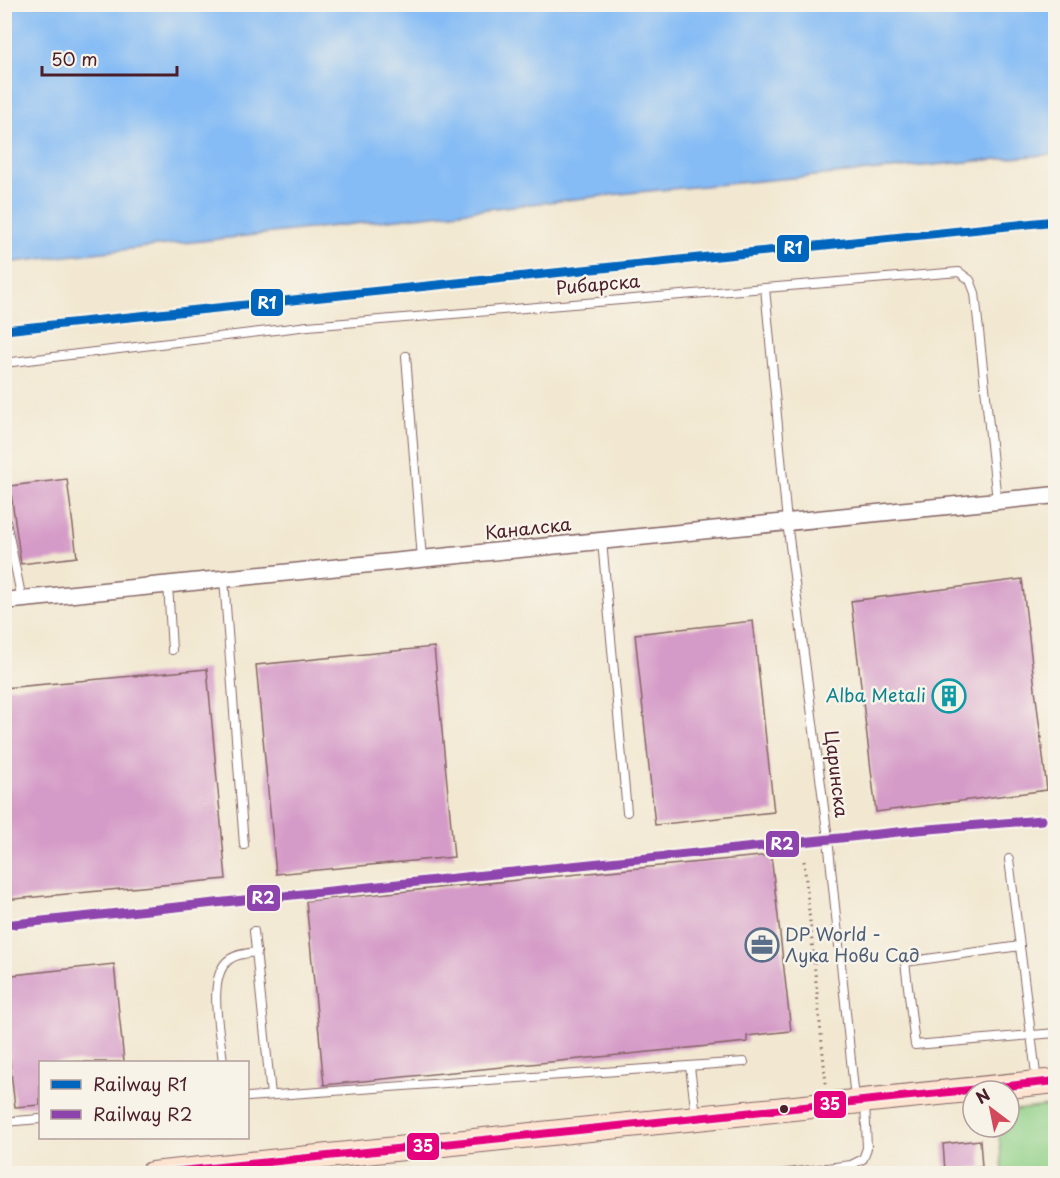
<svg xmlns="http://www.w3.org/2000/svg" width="1060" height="1178" font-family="'Playpen Sans',sans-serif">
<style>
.green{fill:#8fd087;stroke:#6c7859;stroke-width:1.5}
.water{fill:#85bcf5;stroke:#686e90;stroke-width:1.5}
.building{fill:#d59bc8}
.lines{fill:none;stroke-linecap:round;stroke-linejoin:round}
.lane-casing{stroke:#856565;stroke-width:10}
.street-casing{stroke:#856565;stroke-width:19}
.secondary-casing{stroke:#856565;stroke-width:26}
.path{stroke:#856565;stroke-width:3;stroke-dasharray:1.5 4.5;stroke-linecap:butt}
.lane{stroke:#fff;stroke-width:8}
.street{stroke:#fff;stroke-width:16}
.secondary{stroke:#fde4d1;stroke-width:24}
.bus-1-casing{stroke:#f7f3e8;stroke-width:12}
.bus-1{stroke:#e5007d;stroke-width:8}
.rail-1-casing{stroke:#f7f3e8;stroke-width:14}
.rail-2-casing{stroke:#f7f3e8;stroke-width:14}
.rail-1{stroke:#0065bd;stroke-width:9}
.rail-2{stroke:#8e44ad;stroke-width:9}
.bus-dot{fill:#4a1f2b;stroke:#f7f3e8;stroke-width:2}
.labels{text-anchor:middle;stroke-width:5;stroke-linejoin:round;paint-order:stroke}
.street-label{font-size:18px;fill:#4a1f2b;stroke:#f7f3e8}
.culture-label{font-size:18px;fill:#0d838f;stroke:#f7f3e8;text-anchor:end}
.service-label{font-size:18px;fill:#4e5e75;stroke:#f7f3e8;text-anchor:start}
.line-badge{stroke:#f7f3e8;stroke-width:2}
.badge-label{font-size:16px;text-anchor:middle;font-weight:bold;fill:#fff}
</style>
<rect width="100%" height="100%" fill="#f7f3e8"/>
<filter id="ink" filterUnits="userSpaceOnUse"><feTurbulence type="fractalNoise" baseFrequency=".0167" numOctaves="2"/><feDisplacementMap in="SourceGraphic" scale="12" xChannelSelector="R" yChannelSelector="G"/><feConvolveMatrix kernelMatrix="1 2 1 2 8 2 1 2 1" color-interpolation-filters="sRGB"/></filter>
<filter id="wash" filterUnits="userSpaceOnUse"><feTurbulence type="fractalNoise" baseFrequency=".008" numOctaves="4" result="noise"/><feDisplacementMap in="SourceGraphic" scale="24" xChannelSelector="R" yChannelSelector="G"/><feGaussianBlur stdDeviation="1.35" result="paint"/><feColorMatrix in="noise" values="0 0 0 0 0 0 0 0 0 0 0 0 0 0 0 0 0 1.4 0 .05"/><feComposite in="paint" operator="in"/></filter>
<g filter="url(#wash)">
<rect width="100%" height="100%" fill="#f2e8d1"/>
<polygon class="green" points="1055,1105 1055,1173 1003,1173 998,1127 1009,1127 1009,1111"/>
<polygon class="water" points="4,5 1055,5 1055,154 638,192 5,263"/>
<g id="blocks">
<g class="building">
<polygon points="67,479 77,557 21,564 10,486"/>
<polygon points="1022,579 1047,790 876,812 851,601"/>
<polygon points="753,621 774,812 655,825 635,634"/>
<polygon points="434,647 454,857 276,874 256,665"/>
<polygon points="207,669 226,879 4,900 4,688"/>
<polygon points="771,855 791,1031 747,1036 747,1042 324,1085 306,901"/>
<polygon points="114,964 124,1062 40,1062 40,1105 15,1107 4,1010 4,976"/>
<polygon points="980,1140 982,1167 945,1171 943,1144"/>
</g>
</g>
</g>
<g filter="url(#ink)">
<use href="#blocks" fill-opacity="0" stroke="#856565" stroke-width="1.5"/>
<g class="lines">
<g class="lane-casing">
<g id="lane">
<polyline points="406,356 422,559"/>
<polyline points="4,363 308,326 765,288"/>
<polyline points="4,511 22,600"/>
<polyline points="602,541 627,812"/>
<polyline points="224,579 244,845"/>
<polyline points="168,584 172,650"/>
<polyline points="1009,859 1037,1082"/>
<polyline points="254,931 271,1095"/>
<polyline points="1020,946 905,962 915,1045 1056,1033"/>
<path d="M223,1062C221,1037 205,976 230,959C237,954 248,953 257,952"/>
<polyline points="690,1067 696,1115"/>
<polyline points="248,1097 744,1062"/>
<polyline points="855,1099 828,839 787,522 765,288 959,272 970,280 975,293 997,501"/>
<polyline points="4,1122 40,1119"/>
<polyline points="780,1174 851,1165 863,1159 867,1148 865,1102"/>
</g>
</g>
<g class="street-casing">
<polyline id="street" points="4,601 1056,495"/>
</g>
<g class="secondary-casing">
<polyline id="secondary" points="152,1174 1056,1081"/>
</g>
<polyline class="path" points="804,861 826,1084"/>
<use href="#lane" class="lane"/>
<use href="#street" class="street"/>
<use href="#secondary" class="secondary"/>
<g class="bus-1-casing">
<polyline id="bus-1" points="152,1174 1056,1081"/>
</g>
<use href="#bus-1" class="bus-1"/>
<g class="rail-1-casing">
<polyline id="rail-1" points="4,330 1056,221"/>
</g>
<g class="rail-2-casing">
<polyline id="rail-2" points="4,925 917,830 1042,820"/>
</g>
<use href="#rail-1" class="rail-1"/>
<use href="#rail-2" class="rail-2"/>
</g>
</g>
<defs>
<g id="building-ring" transform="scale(1.725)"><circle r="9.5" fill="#f7f3e8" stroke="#0f9aa8" stroke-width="1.5"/><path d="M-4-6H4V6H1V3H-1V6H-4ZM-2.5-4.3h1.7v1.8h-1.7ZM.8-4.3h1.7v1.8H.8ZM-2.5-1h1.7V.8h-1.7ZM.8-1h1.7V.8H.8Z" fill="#0f9aa8"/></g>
<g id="office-ring" transform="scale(1.725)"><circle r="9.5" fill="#f7f3e8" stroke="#5c6f8a" stroke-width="1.5"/><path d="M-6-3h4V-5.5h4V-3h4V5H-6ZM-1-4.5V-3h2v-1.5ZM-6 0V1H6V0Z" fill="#5c6f8a"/></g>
</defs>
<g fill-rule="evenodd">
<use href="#building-ring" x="949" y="696"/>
<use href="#office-ring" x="762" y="945"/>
</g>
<circle class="bus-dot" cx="784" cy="1109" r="5"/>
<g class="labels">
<g class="street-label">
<text transform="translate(598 285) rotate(-5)" y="6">Рибарска</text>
<text transform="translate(528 529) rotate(-6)" y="6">Каналска</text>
<text transform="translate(836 774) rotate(83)" y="6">Царинска</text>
</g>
<g class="culture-label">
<text x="926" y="702">Alba Metali</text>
</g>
<g class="service-label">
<text x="785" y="941">DP World -<tspan x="785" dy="21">Лука Нови Сад</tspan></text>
</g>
</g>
<g class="line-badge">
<rect x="776" y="234" width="34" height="29" rx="6" fill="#0065bd"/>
<rect x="250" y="288" width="34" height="29" rx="6" fill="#0065bd"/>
<rect x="765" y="830" width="35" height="28" rx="6" fill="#8e44ad"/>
<rect x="246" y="884" width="35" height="28" rx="6" fill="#8e44ad"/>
<rect x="813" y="1090" width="34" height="29" rx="6" fill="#e5007d"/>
<rect x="406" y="1132" width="34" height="29" rx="6" fill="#e5007d"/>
</g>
<g class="badge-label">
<text x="793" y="254">R1</text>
<text x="267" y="309">R1</text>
<text x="782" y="850">R2</text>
<text x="263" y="904">R2</text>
<text x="830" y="1110">35</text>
<text x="423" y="1152">35</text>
</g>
<rect width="1060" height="1178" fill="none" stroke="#f7f3e8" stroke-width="24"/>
<rect x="39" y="1061" width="210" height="78" fill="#f7f3e8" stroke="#b29e9c" stroke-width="1.5"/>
<rect x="51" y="1080" width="30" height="9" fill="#0065bd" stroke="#b29e9c" stroke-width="1.5"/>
<text x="93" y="1091" font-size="18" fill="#4a1f2b">Railway R1</text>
<rect x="51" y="1110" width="30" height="9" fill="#8e44ad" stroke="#b29e9c" stroke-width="1.5"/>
<text x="93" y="1121" font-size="18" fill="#4a1f2b">Railway R2</text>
<g transform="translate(991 1109) rotate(328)"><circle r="28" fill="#f7f3e8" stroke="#b29e9c" stroke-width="1.5"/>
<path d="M0-4.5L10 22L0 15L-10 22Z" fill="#d1495b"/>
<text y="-9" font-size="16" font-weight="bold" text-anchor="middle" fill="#4a1f2b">N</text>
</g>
<path d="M42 66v9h135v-9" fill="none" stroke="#4a1f2b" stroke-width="3"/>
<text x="51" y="66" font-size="18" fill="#4a1f2b" stroke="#f7f3e8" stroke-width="4.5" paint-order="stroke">50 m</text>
</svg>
